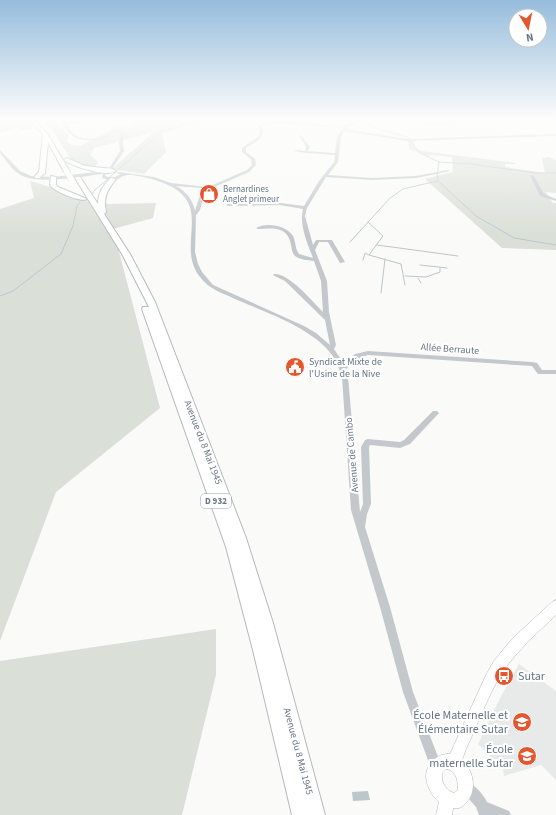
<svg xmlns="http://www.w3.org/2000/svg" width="556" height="815" font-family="'Source Sans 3',sans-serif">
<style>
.built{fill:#e8e9e9}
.green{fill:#dadfd7}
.water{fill:#bbc7cb}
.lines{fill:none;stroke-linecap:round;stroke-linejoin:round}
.stream{stroke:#bbc7cb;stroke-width:1}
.major-casing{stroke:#b5babe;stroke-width:1}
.highway-casing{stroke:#b4b9bd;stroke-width:2}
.minor{fill:#c3c8cc;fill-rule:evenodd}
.major{fill:#fff;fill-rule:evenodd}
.highway{fill:#fff;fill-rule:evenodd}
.highway-bridge-casing{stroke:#b4b9bd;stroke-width:6;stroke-linecap:butt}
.highway-bridge{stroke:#fff;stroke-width:5.5}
.labels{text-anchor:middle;stroke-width:4;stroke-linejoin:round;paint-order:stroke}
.far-poi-label{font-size:9px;fill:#657683;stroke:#fff;text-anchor:start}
.shield{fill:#fff;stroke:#939fa8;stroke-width:1}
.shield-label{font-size:9px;font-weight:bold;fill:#657683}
.street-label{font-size:10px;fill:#657683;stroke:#fff}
.poi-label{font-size:10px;fill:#657683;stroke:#fff;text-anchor:start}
.near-poi-label{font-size:12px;fill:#657683;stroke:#fff;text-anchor:end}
</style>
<rect width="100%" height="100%" fill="#fafaf8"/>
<polygon class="built" points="519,664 556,691 556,780 541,765 504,776 503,769 498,763 478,744 500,698"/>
<g class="green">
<path d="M0,121H26L33,128L22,130L20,129L22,127C14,128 8,131 0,132Z"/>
<polygon points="42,121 55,121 69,135 67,142 72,145 81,146 115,127 131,127 133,125 126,121 200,121 162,133 166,152 144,174 112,169 154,132 94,148 90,155 98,162 95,167 77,164 68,155 53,131"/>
<polygon points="423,121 486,121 432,126 421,124"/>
<polygon points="408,140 414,140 414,147 422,151 515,163 516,164 505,164 505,167 545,173 542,158 549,157 556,160 556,193 546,192 553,203 556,203 556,250 502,248 425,179 453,172 452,157 432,155 428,156 409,149"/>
<polygon points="30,181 108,204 156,203 153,218 113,229 160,408 56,492 0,641 0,209 34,198"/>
<polygon points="216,629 216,675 182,815 0,815 0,661"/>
</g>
<polygon class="water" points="368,791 370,800 353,801 352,792"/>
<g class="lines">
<g class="stream">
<polyline points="363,121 367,122 372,127 408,137 409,139"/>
<polyline points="159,133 188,124 208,121"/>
<polyline points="409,140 420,153 439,162 471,164 535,173 556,173"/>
<polyline points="439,162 437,176 438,181 476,216 514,238 556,245"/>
<polyline points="92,195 94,191 163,130 163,124 160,121"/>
<polyline points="368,222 383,236 369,255 401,264 405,285"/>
<polyline points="350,242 390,198 403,189 437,181"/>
<polyline points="377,245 458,256"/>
<polyline points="363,260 365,253 369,255"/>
<polyline points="420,265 447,268"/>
<polyline points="405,276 426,277 440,272 440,268"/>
<polyline points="418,278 421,283"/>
<polyline points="381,293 385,259"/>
<polyline points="0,296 13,291 61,254 73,226 77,206 80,202"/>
</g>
<g class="major-casing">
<path id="major" d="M556,600V615C538,632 518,650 503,671C488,695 478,724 466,749L462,760C475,772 477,792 465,804C461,808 458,809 453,808L452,815H436L439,802C432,796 427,787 426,777C426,764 437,753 450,754L486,675L494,661L512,639L552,602ZM446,769C456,770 458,780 458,789L454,793C445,790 441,782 442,773Z"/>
</g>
<g class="highway-casing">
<g id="highway">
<polygon points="31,121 35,121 47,133 70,172 69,173 64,172 48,142 45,173 39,178 35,178 35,176 39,172 43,134"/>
<path d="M67,158L85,166L113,169L116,171C106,177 75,167 65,161L64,160Z"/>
<path d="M51,176L56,177V185L58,187L87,199C82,203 53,191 50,185Z"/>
<path d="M76,177H80L98,204C98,193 103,185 111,178L116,179C107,190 103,198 106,212L104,214L130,254L155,302L246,538L273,623L325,815H292L253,650L226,547L142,309L143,307H149L122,254L75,178Z"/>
</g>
</g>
<g class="minor">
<path d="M59,121H63L65,122L98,121L97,122L67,124C69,127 71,132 74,134C80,139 94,140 101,137C110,134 114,128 124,130L123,143L124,151L112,169L109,171H115L117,172L115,173H107L105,176L113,178L121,174H118L117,173L119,172L154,177L171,183L208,187L247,170L252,165L251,159L242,152V148L259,136L260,132L258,126C278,114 317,126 339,126C347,126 353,121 360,121L351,126L347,127L345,129L407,139L556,134V136L407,141L344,131L341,137L338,162L328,175L372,178L416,176L448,170L450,171L416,178L372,180L326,177L307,208L305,216L313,245L316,240H332L345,262L340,263L328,242H319L315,250L327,281L329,312L336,345L334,349L344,364L355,354L368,351L532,362L537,363L542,370H556V374H538L532,366L368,355L359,358L346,369L348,377L360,512L363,504L361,447L365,440L368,439L400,442L404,440L433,411H437L439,413L410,444L400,448L370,445L369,447L371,504L367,514L365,527L390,607L413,692L442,767L440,771L436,773L432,771L403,692L380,607L351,510L342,377C339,369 337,362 332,355C313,328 265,312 235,299C221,292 210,290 200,277C177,248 208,212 177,190C166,182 141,175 128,175C123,175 118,180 114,180C110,180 105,179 102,178L103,174C82,176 37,186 19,174C11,169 6,160 0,153V150L20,171L31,176L53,177L104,171L110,167L120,151L119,143L121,132C114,131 111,136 104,139C97,142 77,141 71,135C66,131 65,125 59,121ZM275,123L343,128L337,137L335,153L308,151L310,147L301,135L299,136L306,147L305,151L296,150L294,151L306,153L335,155L334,162L319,181L304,206L280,203L228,204L226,205L228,206L280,205L303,209C299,224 307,243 313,258L299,254C295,249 296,242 293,236C286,225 266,222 256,228L258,229C273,228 288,226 291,245C292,249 292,253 295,256C300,260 308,260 314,261L321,281L323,312C312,301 289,273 274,274L273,275L285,281L325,320L330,345L316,333L304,326L213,285L202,272L198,264L195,252L196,215L200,210L206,189H210L249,172L256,165L255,159L246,152V148C255,142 266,139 262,126L267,124ZM176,186L202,188L195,211C193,200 186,191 176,186Z"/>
<polygon points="531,175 534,176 544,194 556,199 556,201 540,196 530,176"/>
<path d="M466,781C474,784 484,795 487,802L509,811L511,815H479L476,807L462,791L460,787L462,783Z"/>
</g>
<use href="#major" class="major"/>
<use href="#highway" class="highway"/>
<g class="highway-bridge-casing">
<polyline id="highway-bridge" points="67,172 72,180"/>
</g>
<use href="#highway-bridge" class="highway-bridge"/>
</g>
<linearGradient id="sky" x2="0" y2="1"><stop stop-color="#96bcdc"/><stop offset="0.51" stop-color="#fdfdfc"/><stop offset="1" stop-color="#fdfdfc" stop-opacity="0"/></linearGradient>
<rect width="556" height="235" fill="url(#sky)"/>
<defs>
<g id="shop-disc" transform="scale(1)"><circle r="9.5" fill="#e4572e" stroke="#fff"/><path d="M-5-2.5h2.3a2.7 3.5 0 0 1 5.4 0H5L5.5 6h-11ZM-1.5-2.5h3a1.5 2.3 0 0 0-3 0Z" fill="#fff"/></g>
<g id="civic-disc" transform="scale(1)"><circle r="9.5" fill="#e4572e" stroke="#fff"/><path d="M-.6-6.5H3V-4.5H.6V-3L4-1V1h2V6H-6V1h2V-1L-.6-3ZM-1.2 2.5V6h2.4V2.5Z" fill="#fff"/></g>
<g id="bus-disc" transform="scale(1)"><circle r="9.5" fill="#e4572e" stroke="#fff"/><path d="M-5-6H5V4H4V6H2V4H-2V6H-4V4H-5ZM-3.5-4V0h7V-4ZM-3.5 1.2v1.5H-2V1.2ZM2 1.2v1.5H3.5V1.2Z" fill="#fff"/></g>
<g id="school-disc" transform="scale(1)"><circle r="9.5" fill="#e4572e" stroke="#fff"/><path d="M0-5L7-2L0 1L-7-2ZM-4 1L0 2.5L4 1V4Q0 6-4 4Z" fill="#fff"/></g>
</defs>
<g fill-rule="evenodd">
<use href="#shop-disc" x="209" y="194"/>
<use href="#civic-disc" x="295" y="367"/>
<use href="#bus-disc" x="504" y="676"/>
<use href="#school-disc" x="522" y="722"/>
<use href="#school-disc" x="527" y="756"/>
</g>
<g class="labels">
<g class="far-poi-label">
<text x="223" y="192">Bernardines<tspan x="223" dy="10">Anglet primeur</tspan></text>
</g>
<rect class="shield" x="201" y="494" width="30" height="14" rx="3"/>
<g class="shield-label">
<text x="216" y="504">D 932</text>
</g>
<g class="street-label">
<text transform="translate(450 348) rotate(4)" y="4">Allée Berraute</text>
<text transform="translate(204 442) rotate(69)" y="4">Avenue du 8 Mai 1945</text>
<text transform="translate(351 455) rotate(-95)" y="4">Avenue de Cambo</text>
<text transform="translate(299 751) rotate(75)" y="4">Avenue du 8 Mai 1945</text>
</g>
<g class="poi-label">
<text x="309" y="365">Syndicat Mixte de<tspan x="309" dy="12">l'Usine de la Nive</tspan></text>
</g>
<g class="near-poi-label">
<text x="518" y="680" text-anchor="start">Sutar</text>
<text x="508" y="719">École Maternelle et<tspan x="508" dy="14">Élémentaire Sutar</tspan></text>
<text x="513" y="753">École<tspan x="513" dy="14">maternelle Sutar</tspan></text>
</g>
</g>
<g transform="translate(528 28) rotate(170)"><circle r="19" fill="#ffffff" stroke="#c1c8cd"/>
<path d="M0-3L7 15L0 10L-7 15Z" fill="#e4572e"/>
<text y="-6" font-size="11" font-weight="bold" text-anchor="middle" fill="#657683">N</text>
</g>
</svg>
